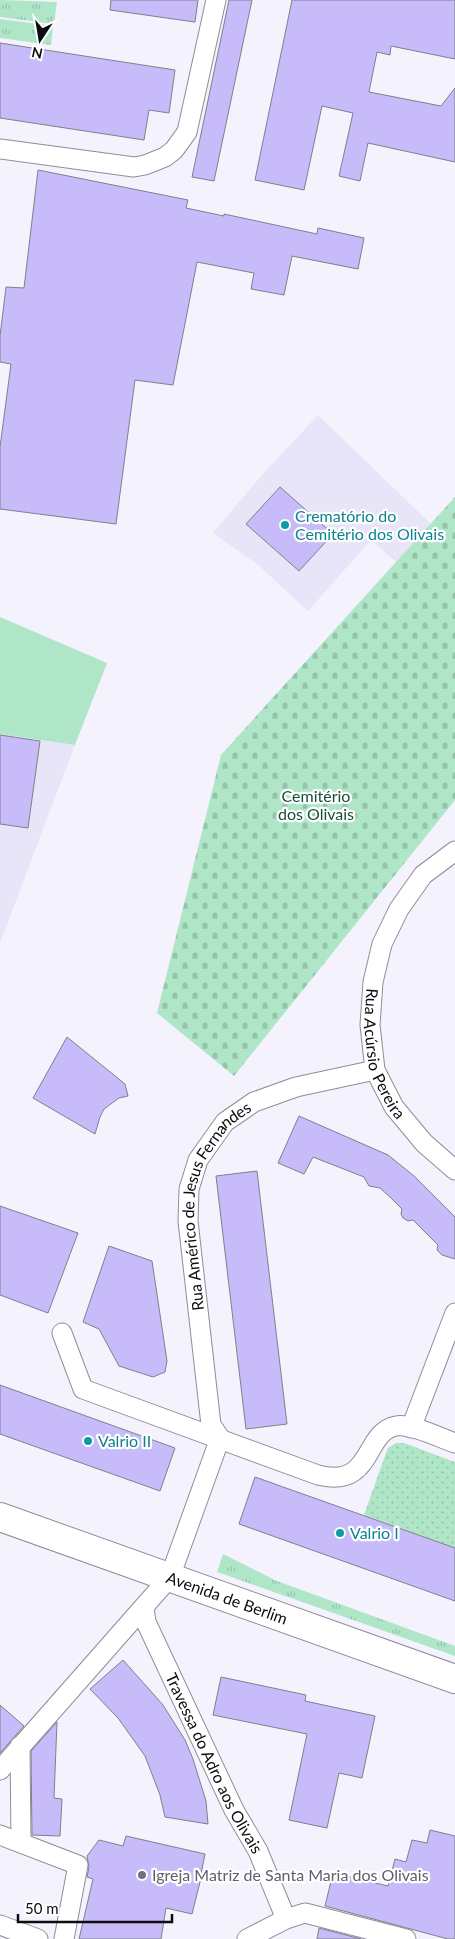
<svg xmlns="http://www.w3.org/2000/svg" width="455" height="1939" font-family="Lato,sans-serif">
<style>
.built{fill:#e8e5f9}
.grass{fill:url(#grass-tufts)}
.cemetery{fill:url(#cemetery-stones)}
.park{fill:#b0e6c8}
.garden{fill:url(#garden-dots)}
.building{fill:#c8bbf9;stroke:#817f8b}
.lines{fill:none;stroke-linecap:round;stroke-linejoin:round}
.minor-casing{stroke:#908d99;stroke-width:21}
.primary-casing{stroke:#908d99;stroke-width:30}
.minor{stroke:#fff;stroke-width:19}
.primary{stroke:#fff;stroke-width:28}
.culture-dot{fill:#0f9aa8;stroke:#fff;stroke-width:2}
.worship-dot{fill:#6b7280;stroke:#fff;stroke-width:2}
.labels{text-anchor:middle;stroke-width:4.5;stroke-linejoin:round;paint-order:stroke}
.culture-label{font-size:16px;fill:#0d838f;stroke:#fff;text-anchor:start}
.park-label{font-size:16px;fill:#184e36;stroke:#fff}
.street-label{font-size:16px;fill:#0c0b0f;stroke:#fff}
.worship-label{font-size:16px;fill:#5b616d;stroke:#fff;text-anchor:start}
</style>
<defs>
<pattern id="grass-tufts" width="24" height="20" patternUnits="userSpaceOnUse" patternTransform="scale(1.25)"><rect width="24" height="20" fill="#b0e6c8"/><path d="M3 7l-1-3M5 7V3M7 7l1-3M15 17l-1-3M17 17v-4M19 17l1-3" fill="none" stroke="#96c4ab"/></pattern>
<pattern id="cemetery-stones" width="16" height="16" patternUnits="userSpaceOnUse" patternTransform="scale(1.25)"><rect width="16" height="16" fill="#b0e6c8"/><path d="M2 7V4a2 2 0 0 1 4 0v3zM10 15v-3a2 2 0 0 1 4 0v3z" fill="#96c4ab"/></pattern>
<pattern id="garden-dots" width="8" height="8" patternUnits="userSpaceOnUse" patternTransform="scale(1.25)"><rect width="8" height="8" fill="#b0e6c8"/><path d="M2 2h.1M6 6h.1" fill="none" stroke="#96c4ab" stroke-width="1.8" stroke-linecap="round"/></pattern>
</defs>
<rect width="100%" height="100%" fill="#f4f2fd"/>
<g class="built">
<polygon points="318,415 431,524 396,562 371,540 308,611 258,565 213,533 261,476"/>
<polygon points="0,734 75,745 0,943"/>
</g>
<g class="grass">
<polygon points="0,0 57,2 54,24 0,17"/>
<polygon points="0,19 53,26 51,45 0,38"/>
<polygon points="223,1554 277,1581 455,1646 455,1656 217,1572"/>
</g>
<polygon class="cemetery" points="455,497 455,800 234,1076 157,1013 221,755"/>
<polygon class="park" points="0,617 107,663 75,745 0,734"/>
<polygon class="garden" points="396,1443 404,1443 455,1462 455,1548 364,1515 386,1453 388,1448"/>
<g class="building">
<polygon points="111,0 198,0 195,22 110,10"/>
<polygon points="229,0 252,0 214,181 192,177"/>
<polygon points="292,0 455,0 455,59 391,46 390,55 377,52 369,92 441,106 455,88 455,162 368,143 360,181 339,176 353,113 322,106 304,190 255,180"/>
<polygon points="0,43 175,70 169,113 149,110 144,140 0,118"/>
<polygon points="38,170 188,200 186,208 224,216 224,214 317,234 318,228 364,238 358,269 292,256 284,295 251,289 254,273 197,262 173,385 135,380 116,524 0,509 0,447 11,364 0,362 0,336 6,287 24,288"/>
<polygon points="280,487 333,534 299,571 246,524"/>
<polygon points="0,735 40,741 28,828 0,824"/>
<polygon points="67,1037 125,1084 128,1096 119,1098 104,1109 100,1117 95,1134 33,1098"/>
<polygon points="299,1116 388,1155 414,1176 455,1217 455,1259 442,1255 437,1250 438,1245 413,1220 408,1221 403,1218 401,1214 402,1209 391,1198 380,1188 369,1186 364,1177 313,1157 304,1174 278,1163"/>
<polygon points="257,1171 287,1424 246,1429 216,1176"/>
<polygon points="0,1206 78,1233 48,1313 0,1295"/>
<polygon points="109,1246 152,1261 167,1361 165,1372 153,1377 119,1366 99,1329 83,1322"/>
<polygon points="0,1385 175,1448 160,1491 0,1434"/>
<polygon points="255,1477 455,1548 455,1601 239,1524"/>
<polygon points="123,1660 163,1705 185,1740 193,1759 206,1801 208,1824 165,1817 160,1795 145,1756 118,1718 90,1689"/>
<polygon points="221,1677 306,1695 305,1701 375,1716 362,1778 339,1773 327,1828 289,1820 307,1734 213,1715"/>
<polygon points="0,1705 24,1726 0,1753"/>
<polygon points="57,1722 54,1798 62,1799 60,1836 32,1835 31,1751"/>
<polygon points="430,1830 455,1836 455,1939 448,1939 325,1906 333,1873 388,1886 395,1859 406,1862 412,1840 427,1843"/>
<polygon points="126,1836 205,1854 201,1874 202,1874 192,1914 166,1908 161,1939 79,1939 93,1879 87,1877 89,1867 87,1856 99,1840 123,1846"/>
<polygon points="319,1928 361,1939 317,1939"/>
</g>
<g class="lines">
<g class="minor-casing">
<g id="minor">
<polyline points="0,149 134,167 145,165 165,157 174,150 187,132 216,0"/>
<path id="s1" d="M455,851L423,875L399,909L382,944L373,982L370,1025L375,1070L394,1107L424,1143L455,1170"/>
<path d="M62,1333L83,1389L318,1475C374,1489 363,1432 396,1426C411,1423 440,1438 455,1443"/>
<polyline points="411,1428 455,1313"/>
<path id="s2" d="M144,1608L146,1622L234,1810L258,1851L286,1919"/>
<polyline points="20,1746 21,1843"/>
<path id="s3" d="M0,1770L170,1577L220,1438L211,1425L188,1221L189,1189L198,1160L225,1122L254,1102L296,1087L375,1070"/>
<polyline points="0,1835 78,1865 64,1939"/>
<polyline points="0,1925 38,1939"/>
<polyline points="247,1939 286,1919 305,1913 406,1939"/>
</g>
</g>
<g class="primary-casing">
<g id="primary">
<path id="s4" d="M0,1517L455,1679"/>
</g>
</g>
<use href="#minor" class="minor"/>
<use href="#primary" class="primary"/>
</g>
<g class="culture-dot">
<circle cx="285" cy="525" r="5"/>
<circle cx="88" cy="1441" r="5"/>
<circle cx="340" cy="1533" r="5"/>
</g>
<circle class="worship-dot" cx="142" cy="1875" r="5"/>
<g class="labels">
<g class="culture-label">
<text x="295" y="522">Crematório do<tspan x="295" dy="18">Cemitério dos Olivais</tspan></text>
<text x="98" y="1447">Valrio II</text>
<text x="350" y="1539">Valrio I</text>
</g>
<g class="park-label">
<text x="316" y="802">Cemitério<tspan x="316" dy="18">dos Olivais</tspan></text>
</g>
<g class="street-label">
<text dy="6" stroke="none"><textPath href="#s1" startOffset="234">Rua Acúrsio Pereira</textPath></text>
<text dy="6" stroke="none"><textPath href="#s3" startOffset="650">Rua Américo de Jesus Fernandes</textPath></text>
<text dy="6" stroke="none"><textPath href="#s4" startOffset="241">Avenida de Berlim</textPath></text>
<text dy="6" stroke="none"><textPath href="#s2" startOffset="171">Travessa do Adro aos Olivais</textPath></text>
</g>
<g class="worship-label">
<text x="152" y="1881">Igreja Matriz de Santa Maria dos Olivais</text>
</g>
</g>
<g transform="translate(40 40) rotate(192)" stroke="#ffffff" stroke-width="4" paint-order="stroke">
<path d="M0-4L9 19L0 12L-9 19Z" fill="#0c0b0f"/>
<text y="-8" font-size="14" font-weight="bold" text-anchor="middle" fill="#0c0b0f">N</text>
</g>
<path d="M18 1914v8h154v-8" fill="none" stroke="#0c0b0f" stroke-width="2.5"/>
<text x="25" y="1914" font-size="15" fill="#0c0b0f" stroke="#ffffff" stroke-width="4" paint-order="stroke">50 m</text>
</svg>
